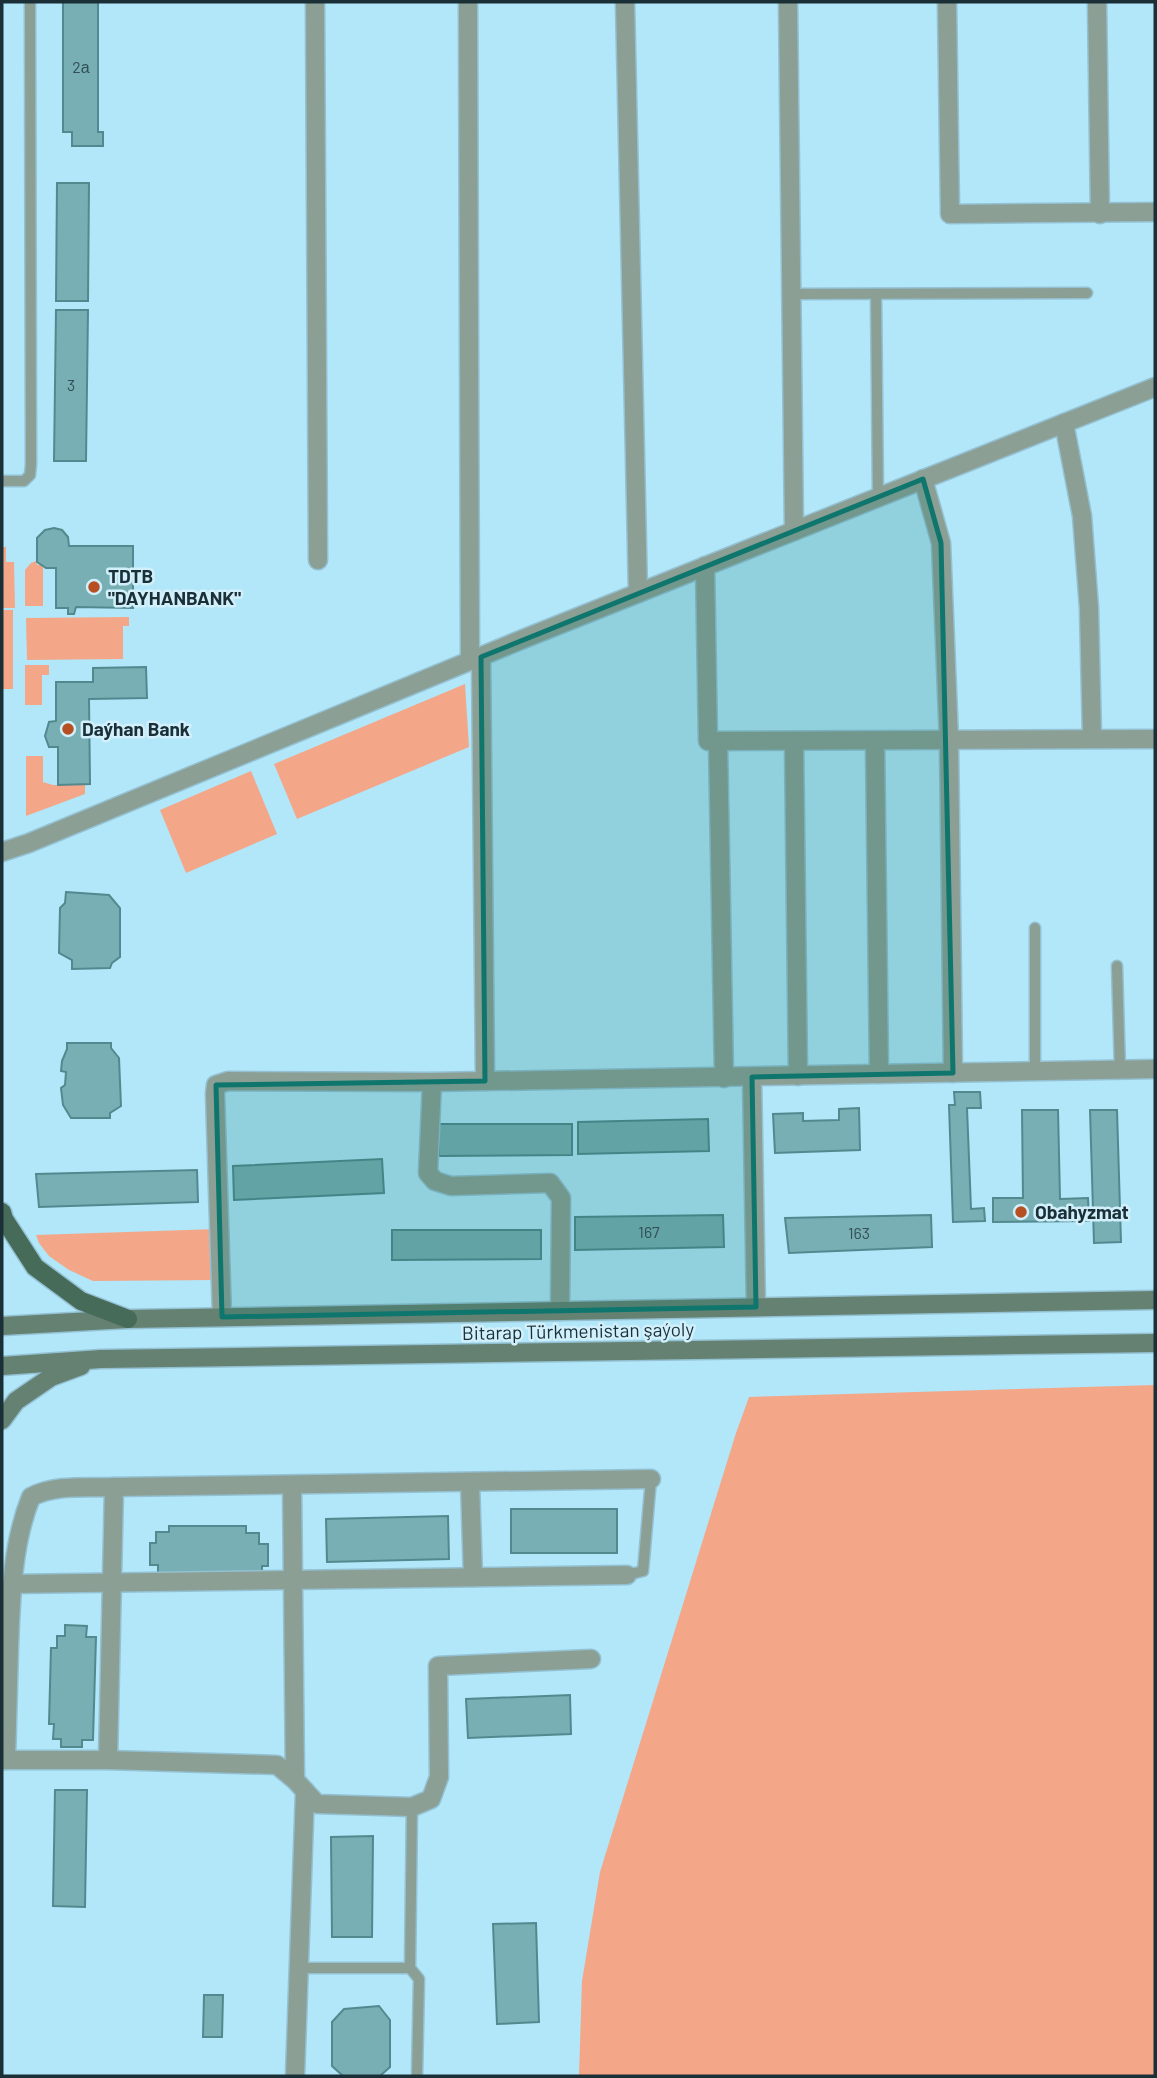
<svg xmlns="http://www.w3.org/2000/svg" width="1157" height="2078" font-family="Barlow,sans-serif">
<style>
.green{fill:#f3a788}
.building{fill:#77afb4;stroke:#51898e;stroke-width:2}
.lines{fill:none;stroke-linecap:round;stroke-linejoin:round}
.lane-casing{stroke:#94c1d2;stroke-width:13}
.street-casing{stroke:#94c1d2;stroke-width:21}
.secondary-casing{stroke:#94c1d2;stroke-width:21}
.primary-casing{stroke:#94c1d2;stroke-width:21}
.lane{stroke:#8b9f94;stroke-width:10}
.street{stroke:#8b9f94;stroke-width:18}
.secondary{stroke:#648172;stroke-width:18}
.primary{stroke:#476b59;stroke-width:18}
.marked{fill:#0f766e;fill-opacity:0.2;stroke:#0f766e;stroke-width:5;stroke-linejoin:round}
.poi-dot{fill:#b65022;stroke:#d1f0fb;stroke-width:2.5}
.labels{text-anchor:middle;stroke-width:5;stroke-linejoin:round;paint-order:stroke}
.number-label{font-size:16px;fill:#324f56}
.poi-label{font-size:19px;font-weight:bold;fill:#1b2f37;stroke:#d1f0fb;text-anchor:start}
.street-label{font-size:19px;fill:#1b2f37;stroke:#d1f0fb}
</style>
<rect width="100%" height="100%" fill="#b2e6f9"/>
<g class="green">
<polygon points="2,547 6,547 6,562 14,562 15,608 2,608"/>
<polygon points="36,561 37,565 43,565 43,606 25,606 25,570 31,563"/>
<rect x="2" y="610" width="11" height="79"/>
<polygon points="129,617 129,626 123,626 123,659 27,660 26,618"/>
<polygon points="25,665 49,665 49,675 42,675 42,705 25,705"/>
<polygon points="465,684 469,747 297,819 274,764"/>
<polygon points="26,756 43,756 43,782 53,785 85,785 85,794 26,816"/>
<polygon points="251,771 277,834 186,873 160,810"/>
<polygon points="217,1229 217,1280 93,1281 69,1270 49,1256 39,1243 36,1235"/>
<polygon points="1155,1385 1155,2076 579,2076 582,1981 600,1872 736,1433 749,1397"/>
</g>
<g class="building">
<polygon points="63,2 98,2 98,132 103,132 103,146 72,146 72,132 63,132"/>
<polygon points="57,183 89,183 88,301 56,301"/>
<polygon points="56,310 88,310 86,461 54,461"/>
<polygon points="54,528 62,530 68,537 69,546 133,546 133,608 76,607 74,614 68,614 68,608 56,608 56,568 46,568 37,562 37,538 45,530"/>
<polygon points="146,667 147,698 89,699 90,784 58,785 58,747 49,747 45,736 49,722 56,721 56,682 93,682 93,668"/>
<polygon points="66,892 109,895 120,908 120,957 112,963 110,968 72,969 72,960 59,953 60,908 65,903"/>
<polygon points="67,1043 111,1043 111,1048 119,1058 121,1106 110,1113 110,1118 71,1118 63,1105 61,1088 65,1085 66,1072 61,1071 62,1061 67,1049"/>
<polygon points="954,1092 980,1092 981,1108 967,1108 971,1209 984,1208 985,1221 953,1222 949,1105 955,1105"/>
<polygon points="859,1108 860,1150 775,1153 773,1114 803,1113 803,1121 839,1120 839,1109"/>
<polygon points="1022,1110 1058,1110 1060,1199 1088,1198 1089,1221 993,1222 993,1198 1023,1198"/>
<polygon points="1090,1110 1117,1110 1121,1242 1094,1243"/>
<polygon points="708,1119 709,1151 578,1154 578,1122"/>
<polygon points="439,1124 572,1124 572,1155 439,1156"/>
<polygon points="382,1159 384,1193 234,1200 233,1166"/>
<polygon points="197,1170 198,1202 39,1207 36,1174"/>
<polygon points="723,1215 724,1247 575,1250 575,1217"/>
<polygon points="931,1215 932,1247 789,1253 785,1218"/>
<polygon points="392,1230 541,1230 541,1259 392,1260"/>
<rect x="511" y="1509" width="106" height="44"/>
<polygon points="448,1516 449,1559 327,1562 326,1519"/>
<polygon points="169,1526 246,1526 246,1533 259,1533 259,1544 268,1544 268,1566 262,1566 262,1574 158,1575 158,1565 150,1565 150,1543 156,1543 156,1532 169,1532"/>
<polygon points="65,1625 87,1626 86,1637 96,1637 93,1740 82,1740 82,1747 61,1747 61,1739 53,1739 54,1724 49,1724 51,1648 57,1648 57,1636 65,1636"/>
<polygon points="570,1695 571,1734 468,1738 466,1699"/>
<polygon points="55,1790 87,1790 85,1907 53,1906"/>
<polygon points="373,1836 372,1937 332,1937 331,1837"/>
<polygon points="536,1923 539,2022 497,2024 493,1924"/>
<polygon points="204,1995 223,1995 222,2037 203,2037"/>
<polygon points="379,2006 390,2020 390,2067 380,2076 343,2076 332,2066 332,2022 344,2009"/>
</g>
<g class="lines">
<g class="lane-casing">
<g id="lane">
<polyline points="792,294 1087,293"/>
<polyline points="876,294 878,497"/>
<polyline points="2,481 24,481 30,475 31,464 30,2"/>
<polyline points="1035,928 1035,1071"/>
<polyline points="1117,966 1120,1070"/>
<polyline points="627,1575 643,1571 651,1479"/>
<polyline points="412,1807 410,1968 419,1979 417,2076"/>
<polyline points="299,1968 410,1968"/>
</g>
</g>
<g class="street-casing">
<g id="street">
<polyline points="315,2 318,560"/>
<polyline points="468,2 470,661"/>
<polyline points="625,2 638,593"/>
<polyline points="788,2 794,531"/>
<polyline points="947,2 950,214 1155,212"/>
<polyline points="1097,2 1100,214"/>
<polyline points="1064,423 1082,516 1089,608 1092,738"/>
<polyline points="923,479 941,543 949,740 953,1073"/>
<polyline points="705,566 708,741 1155,739"/>
<polyline points="481,657 485,1081"/>
<polyline points="718,741 724,1078"/>
<polyline points="794,741 798,1076"/>
<polyline points="875,741 879,1074"/>
<polyline points="2,852 29,843 523,639 1155,387"/>
<polyline points="752,1077 756,1307"/>
<polyline points="432,1082 428,1173 435,1181 451,1186 550,1183 561,1198 560,1311"/>
<polyline points="222,1317 215,1094 216,1085 228,1081 432,1082 1155,1069"/>
<polyline points="470,1483 473,1577"/>
<polyline points="292,1485 295,1780"/>
<polyline points="12,1584 627,1575"/>
<polyline points="2,1760 108,1760 277,1765 295,1780 317,1804 412,1807 431,1799 439,1777 438,1666 591,1659"/>
<path d="M6,1760C7,1722 8,1684 9,1647C11,1597 12,1544 31,1497C55,1484 87,1488 114,1487L651,1479"/>
<polyline points="108,1760 114,1487"/>
<polyline points="295,2076 305,1791"/>
</g>
</g>
<g class="secondary-casing">
<g id="secondary">
<polyline points="2,1326 128,1319 1155,1300"/>
<polyline points="2,1366 101,1359 1155,1343"/>
<polyline points="2,1420 16,1401 51,1377 81,1366"/>
</g>
</g>
<g class="primary-casing">
<polyline id="primary" points="2,1212 4,1219 35,1267 81,1301 128,1319"/>
</g>
<use href="#lane" class="lane"/>
<use href="#street" class="street"/>
<use href="#secondary" class="secondary"/>
<use href="#primary" class="primary"/>
</g>
<path class="marked" d="M923,479L941,543L953,1073L752,1077L756,1307L222,1317L216,1085L485,1081L481,657Z"/>
<g class="poi-dot">
<circle cx="94" cy="587" r="7"/>
<circle cx="68" cy="729" r="7"/>
<circle cx="1021" cy="1212" r="7"/>
</g>
<g class="labels">
<g class="number-label">
<text x="81" y="73">2а</text>
<text x="71" y="391">3</text>
<text x="649" y="1238">167</text>
<text x="859" y="1239">163</text>
</g>
<g class="poi-label">
<text x="108" y="583">TDTB<tspan x="108" dy="22">"DAYHANBANK"</tspan></text>
<text x="82" y="736">Daýhan Bank</text>
<text x="1035" y="1219">Obahyzmat</text>
</g>
<g class="street-label">
<text transform="translate(578 1331) rotate(-1)" y="7">Bitarap Türkmenistan şaýoly</text>
</g>
</g>
<rect width="1157" height="2078" fill="none" stroke="#1b2f37" stroke-width="7"/>
</svg>
